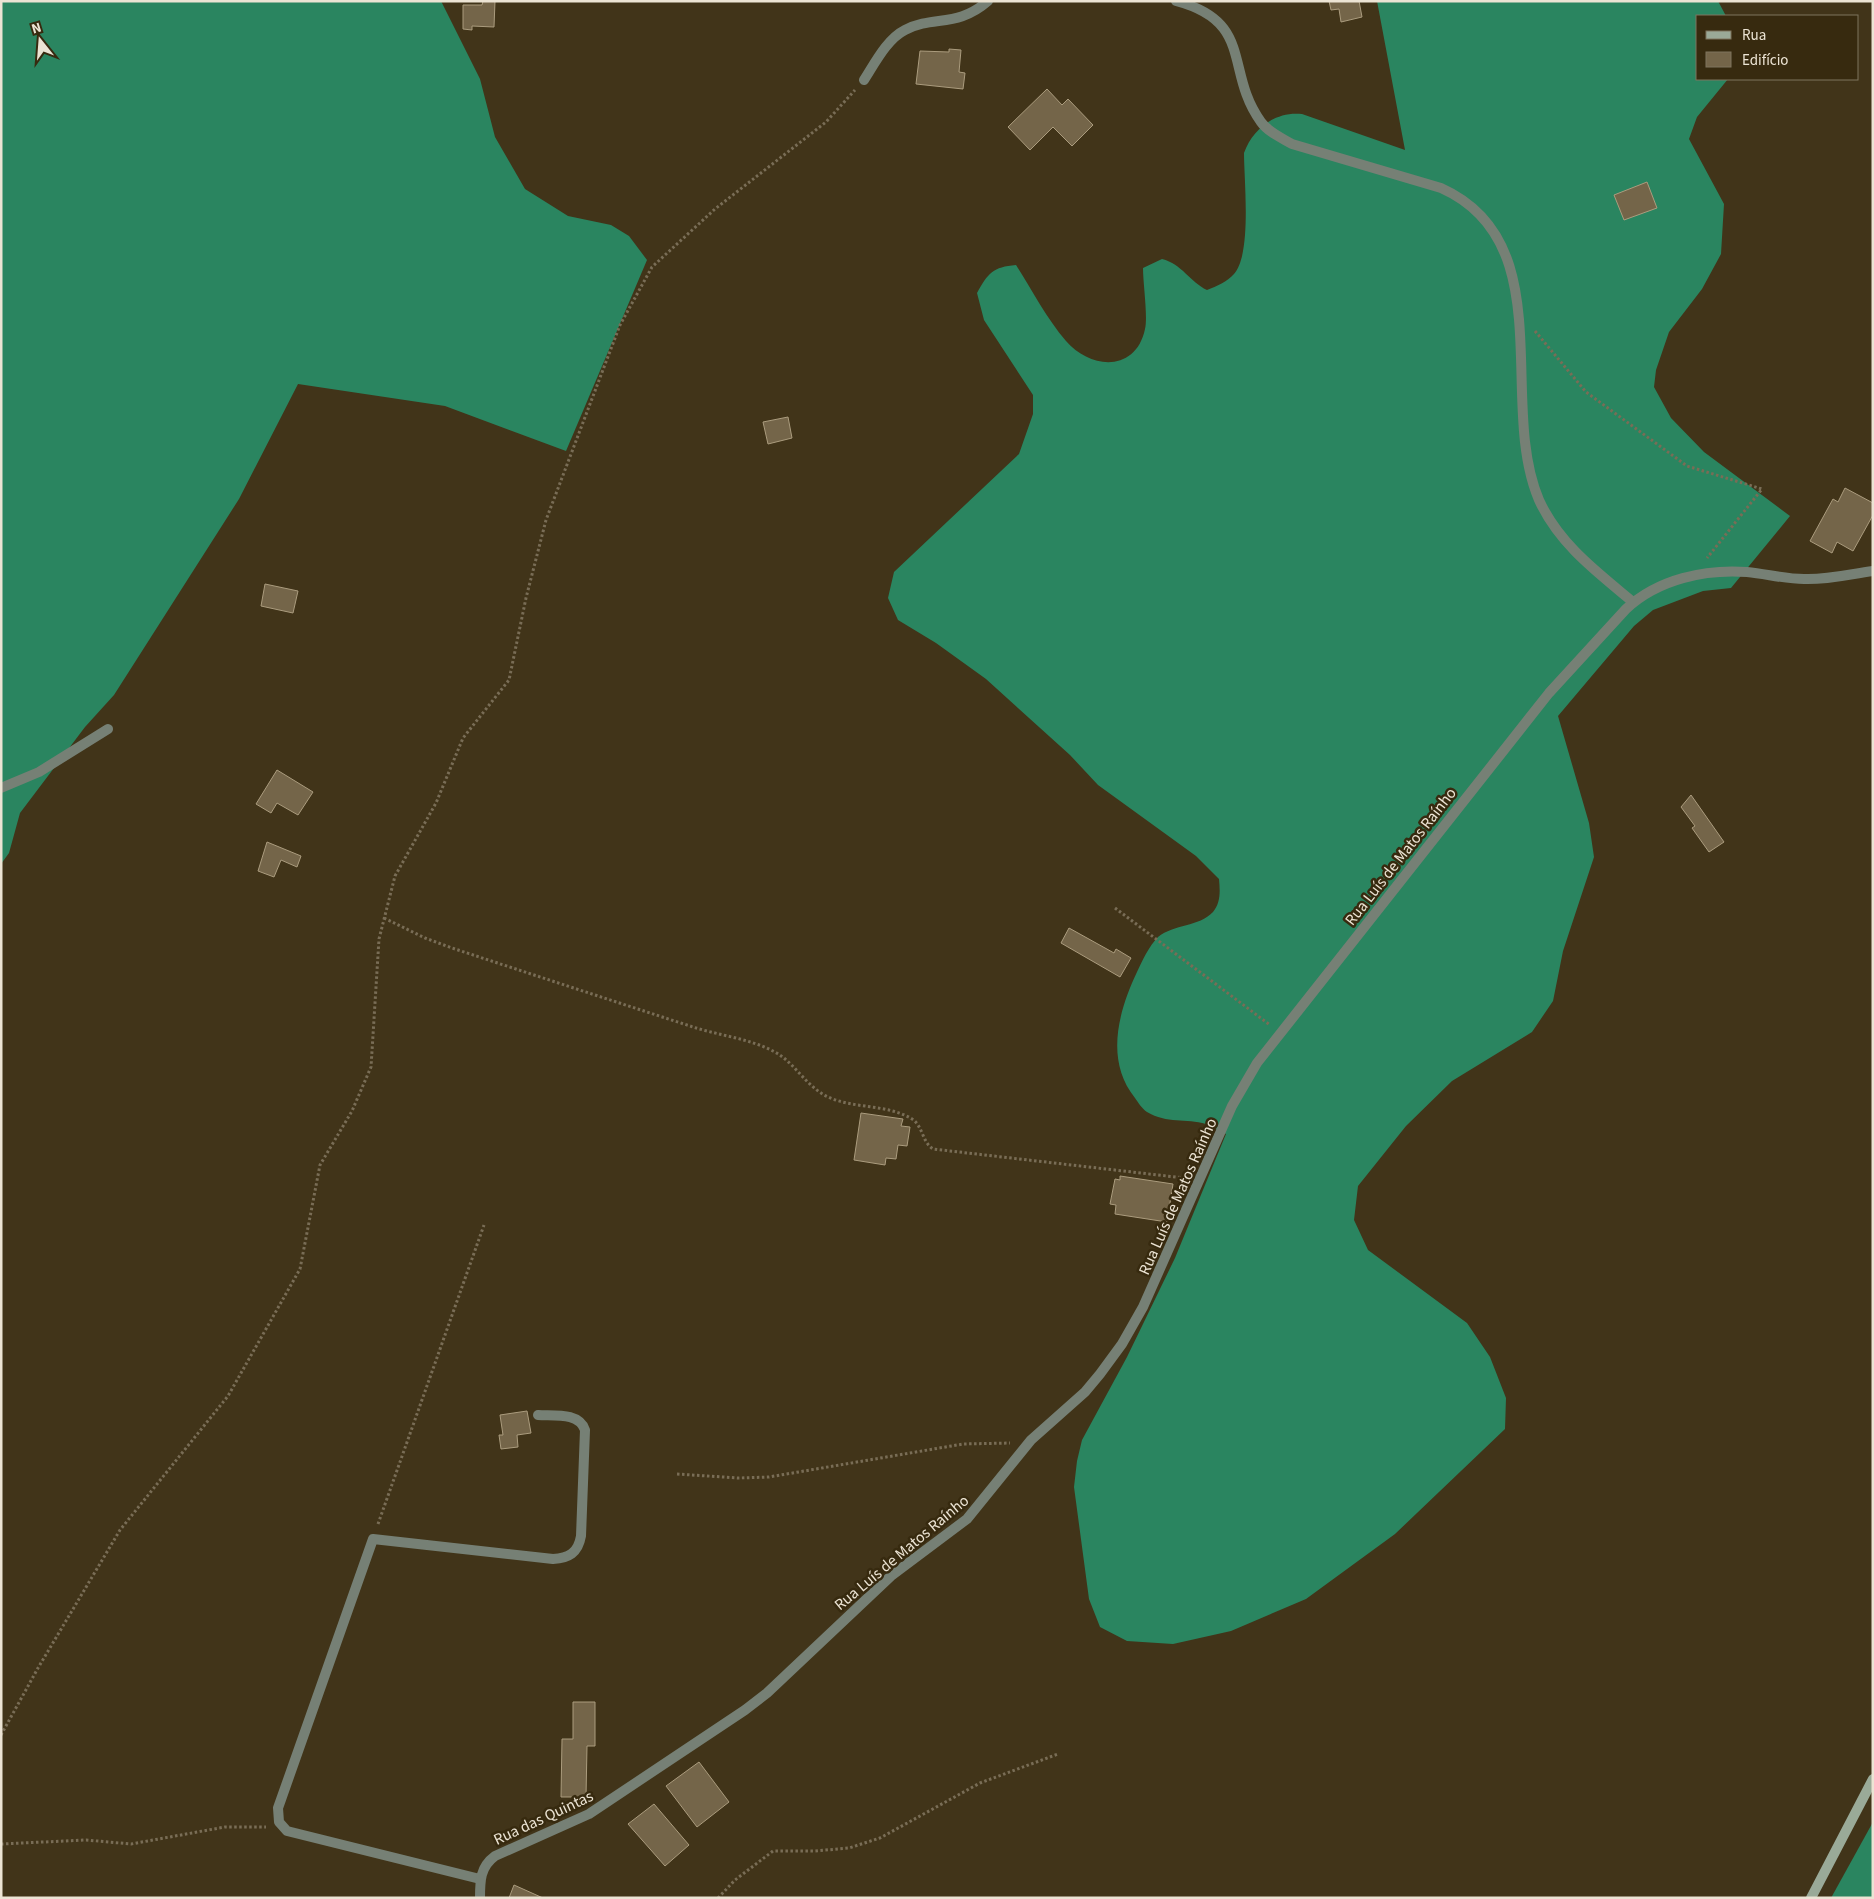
<svg xmlns="http://www.w3.org/2000/svg" width="1874" height="1899" font-family="'Source Sans 3',sans-serif">
<style>
.forest{fill:#2a8560}
.building{fill:#746549;stroke:#ab9c7e}
.lines{fill:none;stroke-linecap:round;stroke-linejoin:round}
.path{stroke:#796d56;stroke-width:3;stroke-dasharray:2.5 2.5;stroke-linecap:butt}
.service{stroke:#768075;stroke-width:10}
.minor{stroke:#768075;stroke-width:10}
.secondary{stroke:#9aaa98;stroke-width:10}
.labels{text-anchor:middle;stroke-width:5;stroke-linejoin:round;paint-order:stroke}
.street-label{font-size:16px;fill:#ece4d4;stroke:#372a0f}
</style>
<rect width="100%" height="100%" fill="#413419"/>
<g class="forest">
<polygon points="1,1 441,1 480,79 495,137 525,189 568,216 611,225 629,236 647,260 566,451 445,406 298,384 239,499 114,695 85,727 20,813 9,853 1,864"/>
<path d="M1377,1H1718L1726,16H1698V79H1728L1697,117L1689,139L1724,204L1721,254L1702,289L1669,332L1656,370L1654,387L1671,418L1704,452L1790,516L1731,588L1703,591L1653,610L1634,626L1558,716L1589,823L1594,857L1563,951L1553,1001L1532,1032L1452,1081L1406,1126L1358,1186L1354,1220L1368,1250L1467,1323L1490,1357L1506,1398L1505,1429L1395,1534L1306,1599L1231,1631L1173,1644L1127,1641L1100,1627L1089,1599L1074,1487L1077,1461L1082,1440L1127,1357L1175,1258L1226,1134C1220,1131 1213,1126 1206,1124C1186,1118 1167,1124 1147,1112C1142,1109 1138,1102 1135,1098C1105,1061 1118,1012 1137,972C1142,961 1149,946 1158,937C1174,924 1199,927 1213,912C1221,902 1220,891 1219,879L1196,856L1098,785L1070,755L986,679L936,643L898,620L888,598L894,572L1019,454L1033,414V395L984,320L977,293C988,273 993,267 1016,265C1032,290 1047,319 1066,341C1091,370 1136,372 1145,329C1148,316 1143,284 1143,268L1162,259C1182,264 1190,282 1207,290C1217,286 1227,282 1234,274C1252,254 1244,180 1244,153C1253,128 1276,111 1302,114L1405,150Z"/>
<polygon points="1873,1822 1873,1898 1831,1898"/>
</g>
<g class="building">
<polygon points="483,1 495,1 494,27 472,26 472,30 463,29 463,5 482,5"/>
<polygon points="1329,1 1359,1 1362,17 1341,22 1339,9 1331,10"/>
<polygon points="949,49 961,50 959,72 965,73 963,89 916,84 920,51 949,52"/>
<polygon points="1047,89 1062,105 1068,99 1093,125 1072,146 1053,127 1030,150 1008,127"/>
<polygon points="1647,182 1657,208 1624,220 1614,195"/>
<polygon points="788,417 792,438 768,444 763,422"/>
<polygon points="1845,488 1873,503 1873,515 1853,551 1837,542 1832,553 1810,541 1833,499 1838,502"/>
<polygon points="265,584 298,591 293,613 261,606"/>
<polygon points="277,770 313,792 298,815 277,803 271,813 256,804"/>
<polygon points="1691,795 1724,842 1709,852 1692,828 1695,826 1681,807"/>
<polygon points="267,842 301,856 297,867 281,860 274,877 258,871"/>
<polygon points="1069,928 1114,953 1116,949 1131,958 1120,977 1061,943"/>
<polygon points="861,1113 903,1119 901,1126 910,1127 907,1146 898,1145 896,1159 886,1158 885,1165 854,1160"/>
<polygon points="1120,1176 1173,1184 1167,1222 1115,1214 1116,1205 1110,1204 1115,1179 1120,1180"/>
<polygon points="527,1411 531,1433 517,1435 518,1447 501,1449 499,1435 503,1435 500,1415"/>
<polygon points="573,1702 595,1702 595,1746 587,1746 586,1797 561,1797 562,1739 573,1739"/>
<polygon points="699,1762 729,1802 697,1827 666,1786"/>
<polygon points="654,1804 689,1845 665,1866 628,1824"/>
<polygon points="514,1885 543,1898 509,1898"/>
</g>
<g class="lines">
<g class="path">
<polyline points="1535,331 1586,392 1687,466 1762,489 1707,558"/>
<polyline points="1115,908 1270,1025"/>
<path d="M384,918L425,938L452,948C531,974 610,1000 690,1026C716,1035 748,1038 773,1051C795,1062 805,1086 828,1097C854,1109 888,1104 912,1119C923,1126 922,1142 933,1149L1184,1178"/>
<polyline points="677,1474 738,1478 769,1477 963,1444 1010,1443"/>
<polyline points="378,1524 484,1225"/>
<polyline points="1,1735 38,1668 120,1530 228,1396 300,1269 320,1165 352,1111 371,1067 379,939 395,876 436,803 463,738 509,680 526,598 546,520 620,325 652,267 715,209 826,122 855,90"/>
<polyline points="1,1844 86,1840 131,1844 225,1827 266,1827"/>
<polyline points="718,1898 735,1880 773,1851 815,1851 849,1848 880,1838 980,1783 1058,1754"/>
</g>
<path class="service" d="M480,1879L287,1831L279,1822L278,1808L373,1539L553,1559C569,1558 578,1553 581,1536L585,1430C579,1412 554,1416 538,1415"/>
<g class="minor">
<path d="M1176,1C1255,22 1224,71 1261,122C1268,132 1282,138 1292,144L1441,188C1562,242 1497,402 1539,500C1559,544 1597,572 1633,602"/>
<path d="M864,80C875,63 887,39 905,30C934,15 957,28 988,1"/>
<polyline points="1,788 39,772 108,729"/>
<path d="M480,1898C480,1881 480,1867 495,1856L589,1814L745,1710L767,1693L891,1576L967,1519L1031,1440L1085,1392L1100,1374L1122,1344L1143,1307L1232,1106L1257,1063L1549,693L1626,609C1658,579 1705,569 1747,572C1767,574 1785,579 1804,579C1828,580 1850,574 1873,571"/>
</g>
<polyline class="secondary" points="1811,1898 1873,1779"/>
</g>
<g class="labels">
<g class="street-label">
<text transform="translate(1400 856) rotate(-52)" y="6">Rua Luís de Matos Raínho</text>
<text transform="translate(1177 1196) rotate(-66)" y="6">Rua Luís de Matos Raínho</text>
<text transform="translate(901 1552) rotate(-40)" y="6">Rua Luís de Matos Raínho</text>
<text transform="translate(543 1817) rotate(-25)" y="6">Rua das Quintas</text>
</g>
</g>
<rect width="1874" height="1899" fill="none" stroke="#ece4d4" stroke-width="5"/>
<rect x="1696" y="15" width="162" height="65" fill="#372a0f" stroke="#7f745e"/>
<rect x="1706" y="31" width="25" height="8" fill="#9aaa98" stroke="#7f745e"/>
<text x="1742" y="40" font-size="15" fill="#ece4d4">Rua</text>
<rect x="1706" y="52" width="25" height="15" fill="#746549" stroke="#7f745e"/>
<text x="1742" y="65" font-size="15" fill="#ece4d4">Edifício</text>
<g transform="translate(40 40) rotate(343)" stroke="#372a0f" stroke-width="4" paint-order="stroke">
<path d="M0-4L9 19L0 12L-9 19Z" fill="#ece4d4"/>
<text y="-8" font-size="14" font-weight="bold" text-anchor="middle" fill="#ece4d4">N</text>
</g>
</svg>
